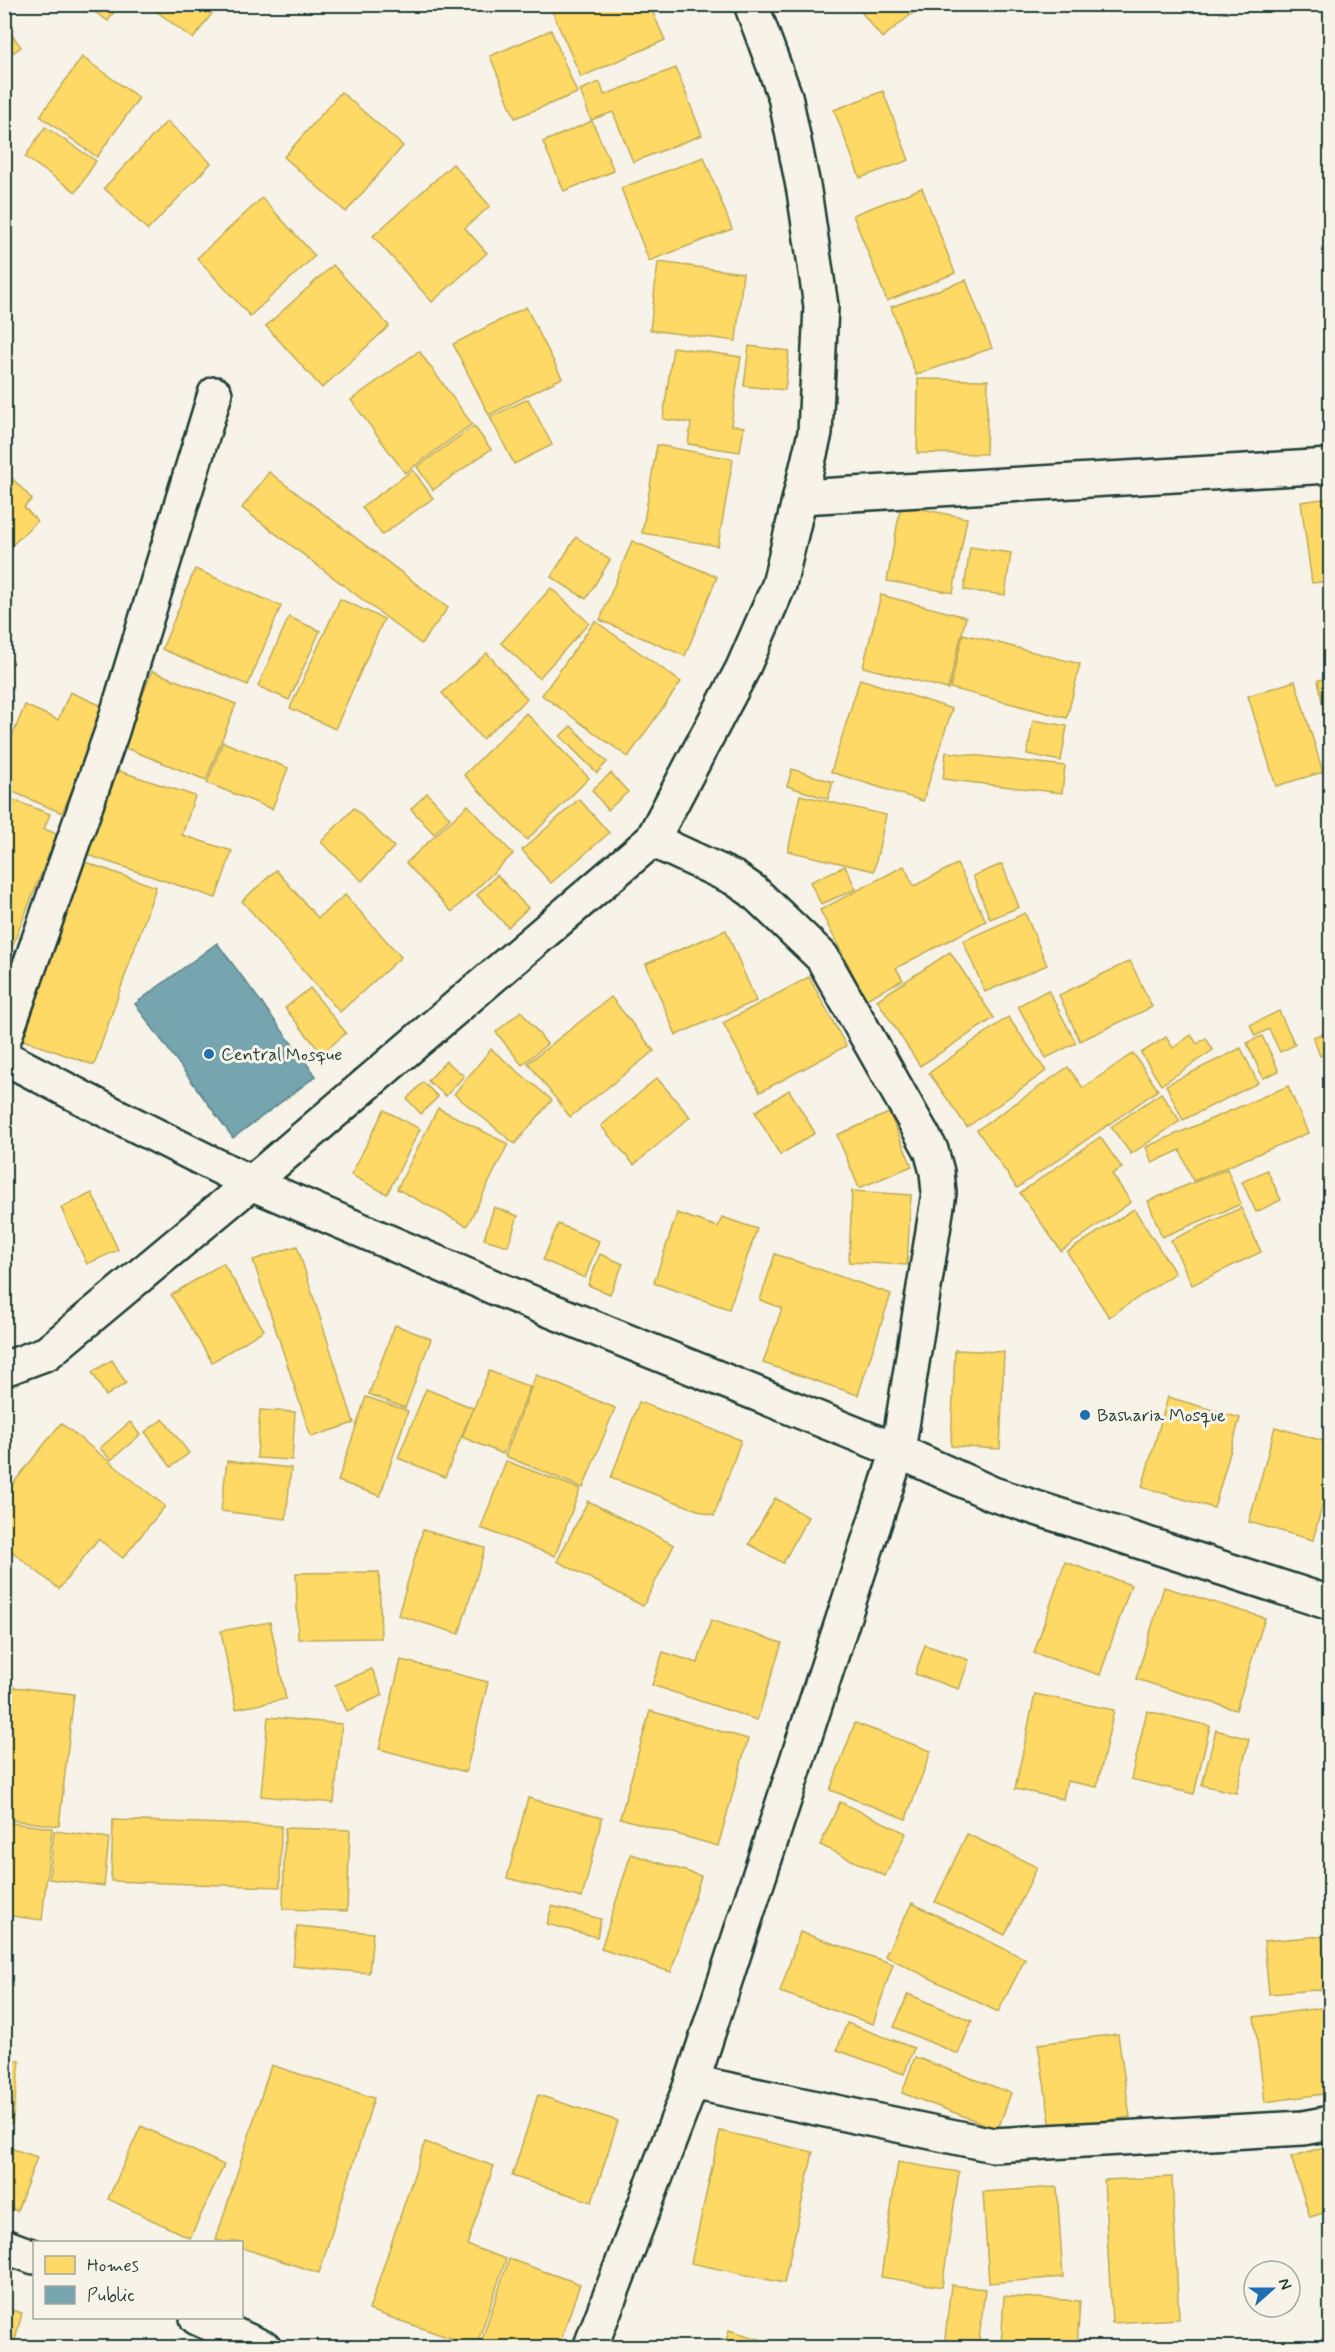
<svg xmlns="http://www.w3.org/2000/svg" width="1335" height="2352" font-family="Mynerve,sans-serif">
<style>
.homes{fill:#ffd966;stroke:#bcaa57;stroke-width:1.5}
.public{fill:#76a5af;stroke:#5c868a;stroke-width:1.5}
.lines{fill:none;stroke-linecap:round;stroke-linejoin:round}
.minor-casing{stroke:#1f3d34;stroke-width:38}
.tertiary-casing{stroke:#1f3d34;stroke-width:38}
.minor{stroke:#f7f3e8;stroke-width:33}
.tertiary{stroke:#f7f3e8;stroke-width:33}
.poi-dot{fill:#1f6fb2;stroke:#f7f3e8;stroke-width:2}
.labels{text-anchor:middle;stroke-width:6;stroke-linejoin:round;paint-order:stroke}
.poi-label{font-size:18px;fill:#1f3d34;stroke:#f7f3e8;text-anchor:start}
</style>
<rect width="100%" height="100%" fill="#f7f3e8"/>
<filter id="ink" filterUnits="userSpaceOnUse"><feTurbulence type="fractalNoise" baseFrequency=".0167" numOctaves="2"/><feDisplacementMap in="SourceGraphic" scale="12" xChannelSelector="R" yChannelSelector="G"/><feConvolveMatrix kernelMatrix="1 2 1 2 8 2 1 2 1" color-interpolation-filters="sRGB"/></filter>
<g filter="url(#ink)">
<g class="homes">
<polygon points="83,4 119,4 108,21"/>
<polygon points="147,4 219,4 193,39"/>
<polygon points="566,4 649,4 665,40 581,77 552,11"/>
<polygon points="855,4 924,4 882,38"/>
<polygon points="4,24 21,47 4,59"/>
<polygon points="551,30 577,93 515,118 490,56"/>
<polygon points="82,57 139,98 97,157 40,116"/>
<polygon points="676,68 702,135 633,162 613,112 591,120 580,90 600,82 604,95"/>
<polygon points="883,91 909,160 860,178 834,110"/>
<polygon points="341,92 403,146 346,212 284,157"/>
<polygon points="167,121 211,163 148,230 104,188"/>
<polygon points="592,121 614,171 564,191 543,142"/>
<polygon points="45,127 96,161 76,192 25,157"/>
<polygon points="704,157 732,229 649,261 621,188"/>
<polygon points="453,164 490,206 465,228 487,253 432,302 373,236"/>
<polygon points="922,188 955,273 887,301 853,215"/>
<polygon points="262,198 315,256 250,316 197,258"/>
<polygon points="658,262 743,273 736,341 650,330"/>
<polygon points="333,265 389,326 322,388 266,326"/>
<polygon points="966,280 992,348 916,375 891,307"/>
<polygon points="526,307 562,378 489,415 453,344"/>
<polygon points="749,346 789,351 785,390 744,386"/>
<polygon points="673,347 741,357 731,425 744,427 740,452 688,444 691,423 663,419"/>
<polygon points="419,351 472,424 405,473 351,400"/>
<polygon points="918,379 988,380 986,454 917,453"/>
<polygon points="528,399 552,445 514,464 490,417"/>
<polygon points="474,426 491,449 433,490 417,467"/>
<polygon points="657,445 733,459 718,546 642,533"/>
<polygon points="4,470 32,499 24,507 37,521 4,553"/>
<polygon points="413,470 433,498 382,535 362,507"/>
<polygon points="269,472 448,608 421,644 242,508"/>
<polygon points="1330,498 1330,581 1312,583 1301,502"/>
<polygon points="901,505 967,518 953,593 887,581"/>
<polygon points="576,537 610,560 586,599 551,577"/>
<polygon points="632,541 717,577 685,656 600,620"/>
<polygon points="970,547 1011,553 1005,595 964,590"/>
<polygon points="195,569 281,606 248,685 162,649"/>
<polygon points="551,588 589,623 539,678 501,643"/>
<polygon points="881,595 966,617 948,689 863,667"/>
<polygon points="340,599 384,619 335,729 290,708"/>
<polygon points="289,617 320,631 289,700 258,686"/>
<polygon points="595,621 681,682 628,757 542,695"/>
<polygon points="963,634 1080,664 1067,718 950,688"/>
<polygon points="487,653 527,699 482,739 442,693"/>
<polygon points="152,671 236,704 206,780 123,747"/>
<polygon points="1330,678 1330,745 1318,680"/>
<polygon points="860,679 952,709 923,801 831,772"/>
<polygon points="1295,681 1323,772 1276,786 1248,696"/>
<polygon points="70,692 107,708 62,813 4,788 4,742 9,744 25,705 58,720"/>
<polygon points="526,713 589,778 527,840 464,775"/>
<polygon points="1033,720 1067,726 1061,761 1027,754"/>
<polygon points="571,726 607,762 597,773 560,736"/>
<polygon points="223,742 288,768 272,809 207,783"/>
<polygon points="946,752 1065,766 1062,793 943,779"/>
<polygon points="113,769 195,796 182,835 232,851 216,898 85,854"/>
<polygon points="792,769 833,782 828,799 787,786"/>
<polygon points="611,773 628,792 608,810 592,790"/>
<polygon points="427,793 450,818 434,834 411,809"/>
<polygon points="800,795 886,815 874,871 788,851"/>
<polygon points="8,798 50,814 44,829 57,834 4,967 4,808"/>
<polygon points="579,799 609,833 551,883 522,850"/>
<polygon points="468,805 513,854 452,912 406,863"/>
<polygon points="354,808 394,847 362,881 321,842"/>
<polygon points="85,862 156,887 94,1065 23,1040"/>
<polygon points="957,864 986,921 896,968 903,980 866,999 820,910 904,866 914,886"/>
<polygon points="1002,864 1019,907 990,919 973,876"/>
<polygon points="845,866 856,889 821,904 810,882"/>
<polygon points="276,870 318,918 345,895 401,957 340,1012 242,901"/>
<polygon points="497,875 528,908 508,927 477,895"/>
<polygon points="1025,913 1047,965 985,992 963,941"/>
<polygon points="726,930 756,1001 676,1035 646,964"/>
<polygon points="950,952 994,1018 920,1066 877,1000"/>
<polygon points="1130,961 1152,1007 1080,1041 1059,995"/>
<polygon points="809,977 846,1046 760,1092 723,1023"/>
<polygon points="310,988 346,1033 322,1054 285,1008"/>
<polygon points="1048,990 1076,1043 1046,1058 1018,1006"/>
<polygon points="611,997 654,1051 570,1117 528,1063"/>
<polygon points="521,1011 547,1044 522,1065 496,1032"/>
<polygon points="1279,1011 1295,1045 1280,1052 1269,1029 1255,1036 1250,1025"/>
<polygon points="1008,1017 1046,1071 967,1127 929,1073"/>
<polygon points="1330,1031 1330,1052 1320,1056 1313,1037"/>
<polygon points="1191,1035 1197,1044 1206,1038 1213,1050 1161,1085 1141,1053 1166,1037 1173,1048"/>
<polygon points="1262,1036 1279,1071 1263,1078 1247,1043"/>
<polygon points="1241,1048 1258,1083 1183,1120 1166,1085"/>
<polygon points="491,1049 552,1100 515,1144 454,1094"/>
<polygon points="1133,1053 1158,1090 1017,1188 977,1130 1068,1067 1083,1088"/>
<polygon points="446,1061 464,1076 446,1096 428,1081"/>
<polygon points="657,1078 690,1117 634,1165 601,1126"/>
<polygon points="423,1082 438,1097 421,1114 407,1099"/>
<polygon points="1288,1086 1308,1133 1193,1181 1180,1150 1152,1163 1146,1147"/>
<polygon points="789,1090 815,1133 780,1155 755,1112"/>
<polygon points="1161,1093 1180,1121 1131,1154 1111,1127"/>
<polygon points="438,1108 508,1144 467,1226 397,1189"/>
<polygon points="384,1110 420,1129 387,1194 351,1175"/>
<polygon points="889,1113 912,1166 859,1188 837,1135"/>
<polygon points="1100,1137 1122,1168 1112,1174 1131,1202 1061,1251 1020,1193"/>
<polygon points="1227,1169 1241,1204 1162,1237 1148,1201"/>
<polygon points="1267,1170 1281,1200 1256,1212 1242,1182"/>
<polygon points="852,1191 911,1195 907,1265 849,1262"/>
<polygon points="92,1193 118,1250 87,1264 61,1208"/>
<polygon points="494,1207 518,1216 508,1246 484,1239"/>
<polygon points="1241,1208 1261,1252 1192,1285 1171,1240"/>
<polygon points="1134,1209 1175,1273 1109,1317 1067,1252"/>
<polygon points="677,1213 718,1227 722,1217 757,1229 729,1309 654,1283"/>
<polygon points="558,1224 599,1241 585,1278 543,1260"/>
<polygon points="297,1246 354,1423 311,1437 253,1260"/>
<polygon points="600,1254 623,1264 610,1294 588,1285"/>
<polygon points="775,1254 891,1294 858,1395 763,1363 782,1308 760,1300"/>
<polygon points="223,1263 264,1330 212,1362 171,1295"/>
<polygon points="395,1325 431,1339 405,1408 369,1394"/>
<polygon points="955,1350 1004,1352 1000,1449 951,1446"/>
<polygon points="112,1360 126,1383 106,1396 92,1372"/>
<polygon points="489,1371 530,1387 503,1454 462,1437"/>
<polygon points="536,1375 615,1408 583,1488 505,1456"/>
<polygon points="426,1389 473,1408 445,1477 398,1458"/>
<polygon points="366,1397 408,1411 380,1496 338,1481"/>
<polygon points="1168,1397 1240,1418 1214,1508 1142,1487"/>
<polygon points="639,1402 741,1440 714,1516 611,1478"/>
<polygon points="260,1410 295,1412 292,1460 257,1458"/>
<polygon points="163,1419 189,1453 171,1467 145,1432"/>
<polygon points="130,1422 140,1435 111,1460 100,1448"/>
<polygon points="61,1423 165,1506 123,1558 98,1539 59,1589 4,1545 4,1495"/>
<polygon points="1275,1427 1330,1443 1330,1477 1313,1540 1249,1522"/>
<polygon points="227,1461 291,1468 286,1519 221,1511"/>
<polygon points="506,1461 580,1489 555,1556 481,1528"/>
<polygon points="775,1498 808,1517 783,1563 749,1544"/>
<polygon points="588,1501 674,1545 643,1606 557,1561"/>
<polygon points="423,1530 485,1548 459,1634 398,1615"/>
<polygon points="1065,1562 1131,1585 1100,1675 1034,1653"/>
<polygon points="379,1572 381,1638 298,1639 296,1573"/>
<polygon points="1164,1587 1265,1618 1236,1710 1136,1679"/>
<polygon points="711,1620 782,1643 757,1720 652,1685 663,1652 698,1663"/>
<polygon points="270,1622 286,1699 236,1709 221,1631"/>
<polygon points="925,1645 969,1660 959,1689 915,1674"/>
<polygon points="401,1660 488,1682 466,1772 379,1749"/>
<polygon points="372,1669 383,1695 347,1711 335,1685"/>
<polygon points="4,1686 74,1694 59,1826 4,1819"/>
<polygon points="1035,1694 1114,1710 1097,1787 1067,1781 1063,1799 1015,1789"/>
<polygon points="650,1711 748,1739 718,1846 620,1818"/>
<polygon points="1147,1711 1210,1726 1194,1794 1131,1779"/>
<polygon points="268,1717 342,1724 334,1803 261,1796"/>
<polygon points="855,1723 931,1751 906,1819 830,1790"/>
<polygon points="1216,1730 1249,1739 1236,1793 1202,1785"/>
<polygon points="528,1798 602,1818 582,1898 507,1878"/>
<polygon points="840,1802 906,1833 885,1876 820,1845"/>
<polygon points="113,1820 281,1826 280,1887 111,1881"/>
<polygon points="4,1822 52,1828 42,1920 4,1915"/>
<polygon points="285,1828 350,1830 347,1911 283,1909"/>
<polygon points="54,1831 109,1838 104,1886 49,1879"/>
<polygon points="967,1834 1037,1867 1005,1935 935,1902"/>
<polygon points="631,1854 701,1876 671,1972 601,1949"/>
<polygon points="912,1903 1025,1959 998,2012 885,1956"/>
<polygon points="552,1906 601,1919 597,1937 547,1924"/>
<polygon points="297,1926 373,1933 369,1973 293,1966"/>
<polygon points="800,1932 893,1964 873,2024 780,1992"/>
<polygon points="1322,1936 1327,1989 1269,1994 1264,1941"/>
<polygon points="1326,1941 1330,1941 1330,1993"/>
<polygon points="908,1994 972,2021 958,2054 894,2027"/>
<polygon points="1328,2007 1330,2025 1330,2093 1265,2102 1254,2017"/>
<polygon points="847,2023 914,2048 904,2074 837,2050"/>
<polygon points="1118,2034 1130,2117 1051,2128 1038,2044"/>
<polygon points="915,2057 1011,2093 998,2129 902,2093"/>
<polygon points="4,2059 20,2061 12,2124 4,2123"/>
<polygon points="271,2065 374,2098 319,2273 242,2248 242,2242 225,2242 216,2240"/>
<polygon points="538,2095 618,2121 592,2202 512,2176"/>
<polygon points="141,2126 224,2165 190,2238 108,2199"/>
<polygon points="720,2131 813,2152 784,2283 691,2263"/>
<polygon points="425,2142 494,2166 467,2245 506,2259 476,2347 369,2310"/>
<polygon points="1330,2145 1330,2211 1310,2217 1291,2157"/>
<polygon points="4,2146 37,2157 17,2211 4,2206"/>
<polygon points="898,2162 959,2172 942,2287 881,2277"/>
<polygon points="1172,2177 1179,2319 1112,2323 1104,2180"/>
<polygon points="1057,2187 1063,2277 989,2283 983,2192"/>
<polygon points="509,2259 580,2284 558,2348 479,2348"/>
<polygon points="951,2285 985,2289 978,2348 944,2348"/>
<polygon points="1004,2296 1080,2301 1077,2348 1001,2348"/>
<polygon points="4,2308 22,2313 13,2348 4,2348"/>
<polygon points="729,2330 779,2345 778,2348 724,2348"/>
</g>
<polygon class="public" points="217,943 316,1076 233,1138 135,1004"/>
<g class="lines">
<g class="minor-casing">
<g id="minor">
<polyline points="801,497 1330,466"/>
<polyline points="4,1039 112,731 215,394"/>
<polyline points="4,1057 115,1115 251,1183 652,840 742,670 779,585 815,433 821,306 804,191 785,96 751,4"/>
<polyline points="692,2082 993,2145 1303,2128 1330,2123"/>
<polyline points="4,2246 34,2257"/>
<polyline points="197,2318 264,2348"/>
<polyline points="590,2348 692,2082 898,1451 939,1193 937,1172 931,1150 822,957 753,891 734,878 652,840"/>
</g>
</g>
<g class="tertiary-casing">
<polyline id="tertiary" points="4,1369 47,1353 251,1183 498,1289 898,1451 993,1494 1330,1603"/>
</g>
<use href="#minor" class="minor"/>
<use href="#tertiary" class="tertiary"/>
</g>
</g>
<g class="poi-dot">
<circle cx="209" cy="1054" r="6"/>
<circle cx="1085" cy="1415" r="6"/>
</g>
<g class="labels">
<g class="poi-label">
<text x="221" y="1060">Central Mosque</text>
<text x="1097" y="1421">Basharia Mosque</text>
</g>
</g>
<rect width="1335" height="2352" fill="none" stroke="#f7f3e8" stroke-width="24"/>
<rect x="12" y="12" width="1311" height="2328" fill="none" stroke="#1f3d34" stroke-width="2" filter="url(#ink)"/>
<rect x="33" y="2241" width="210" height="78" fill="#f7f3e8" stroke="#a1aaa0" stroke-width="1.5"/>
<rect x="45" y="2256" width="30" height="18" fill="#ffd966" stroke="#a1aaa0" stroke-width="1.5"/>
<text x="87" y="2271" font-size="18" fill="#1f3d34">Homes</text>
<rect x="45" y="2286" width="30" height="18" fill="#76a5af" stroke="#a1aaa0" stroke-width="1.5"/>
<text x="87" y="2301" font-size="18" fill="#1f3d34">Public</text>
<g transform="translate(1272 2289) rotate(69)"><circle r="28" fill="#f7f3e8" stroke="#a1aaa0" stroke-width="1.5"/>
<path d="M0-4.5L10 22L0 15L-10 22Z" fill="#1f6fb2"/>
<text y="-9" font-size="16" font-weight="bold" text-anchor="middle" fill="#1f3d34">N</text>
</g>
</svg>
